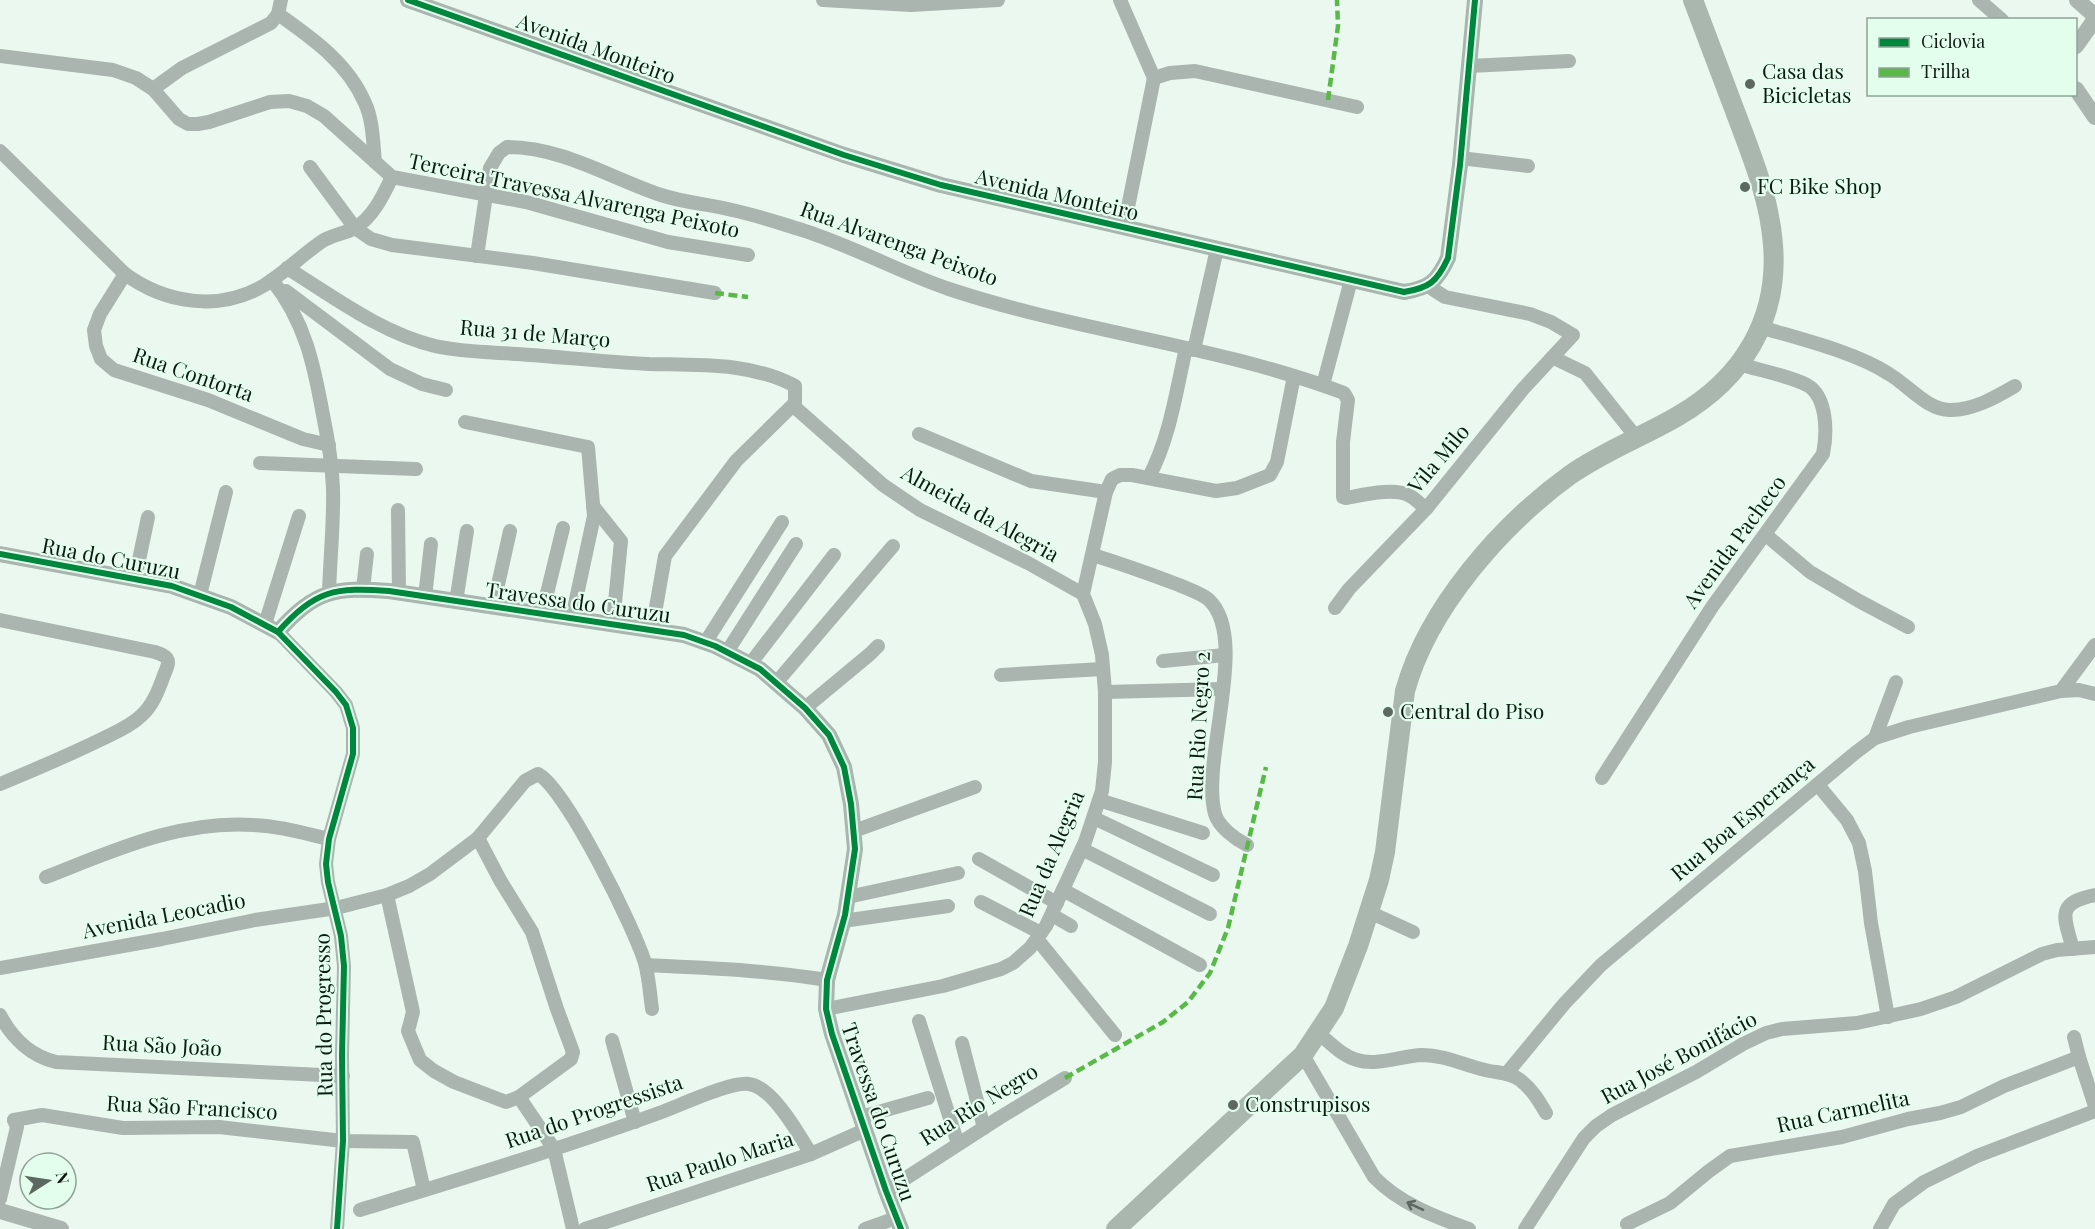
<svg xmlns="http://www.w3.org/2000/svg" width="2095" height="1229" font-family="'Playfair Display',serif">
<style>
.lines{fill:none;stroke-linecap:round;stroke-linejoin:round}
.minor{stroke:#a9b5ae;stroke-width:14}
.tertiary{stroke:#a9b5ae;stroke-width:16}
.primary{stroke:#a9b7ae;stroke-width:20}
.quiet{stroke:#58b947;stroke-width:4.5;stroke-dasharray:9 4.5;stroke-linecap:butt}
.cycleway-casing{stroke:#e4feee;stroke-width:10}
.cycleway{stroke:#00873e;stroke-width:6}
.oneway{stroke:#5c6860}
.poi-dot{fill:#5c6860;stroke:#e4feee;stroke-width:2}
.labels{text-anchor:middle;stroke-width:4.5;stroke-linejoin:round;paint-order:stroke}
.street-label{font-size:21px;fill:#0f1a13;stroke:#e4feee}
.poi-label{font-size:21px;fill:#0f1a13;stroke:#e4feee;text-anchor:start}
</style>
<rect width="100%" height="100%" fill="#eaf8ef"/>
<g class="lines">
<g class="minor">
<polyline points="823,0 911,5 998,0"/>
<polyline points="1120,0 1154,78"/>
<polyline points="1979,0 2002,20"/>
<path d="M278,14C312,38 348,63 365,103C373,120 373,143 375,162"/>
<polyline points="0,56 113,70 136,78 153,89 179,119 188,124 198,124 209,122 270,102 289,101 307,106 324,116 392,177 526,202 668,242 748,255"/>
<polyline points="1469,66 1569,61"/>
<polyline points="1154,78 1170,73 1195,71 1357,107"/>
<polyline points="153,89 182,68 271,23 278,14 281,0"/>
<path d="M0,151L125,274C165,303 218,312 263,286C283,274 301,256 321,242C331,235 344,234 355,228C373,217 383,196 392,177"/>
<polyline points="1460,158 1528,166"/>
<polyline points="310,167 355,228 371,239 392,245 533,263 715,293"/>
<polyline points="1124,227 1154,78"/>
<path d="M477,256L490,168L499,153L507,147C563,147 610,178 661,195C685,203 709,204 732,210C756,215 779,223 802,230C853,246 899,272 949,289C1078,332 1217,345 1344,393L1348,400L1343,442V497L1346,498C1363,495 1395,487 1410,496C1416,499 1421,505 1426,509"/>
<path d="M287,268C334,297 381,333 435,346C466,353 499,352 531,355C570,358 609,362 649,364C699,365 750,362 795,386V407L798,410L883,485L920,510L1028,563L1083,594"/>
<polyline points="125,274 100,314 94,330 96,346 101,359 114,370 208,400 303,439 329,445"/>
<path d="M272,280C305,321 314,365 323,415C328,439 332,464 333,488C334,523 330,558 329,593"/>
<polyline points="286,291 390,369 422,384 446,390"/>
<path d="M1760,327C1800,339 1855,352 1889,374C1908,385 1928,411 1951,410C1974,410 1996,397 2015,386"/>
<polyline points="1194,350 1217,249"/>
<polyline points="1554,358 1585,373 1636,437"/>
<polyline points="1323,385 1351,280"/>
<polyline points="465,422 588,447 594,516 572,618"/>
<polyline points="919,434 1031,481 1106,492 1112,479 1120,475 1132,475 1216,491 1237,488 1270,475 1277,462 1294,376"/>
<polyline points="260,463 416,469"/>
<path d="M1149,477C1170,437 1176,392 1186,348"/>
<polyline points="593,506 621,541 613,623"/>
<polyline points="398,510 399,593"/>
<polyline points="1766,535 1810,572 1859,601 1908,627"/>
<path d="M1093,555C1122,564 1150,574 1179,585C1188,589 1200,593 1208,599C1251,637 1200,760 1215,814C1219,827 1235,839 1247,845"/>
<polyline points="135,579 148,517"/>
<polyline points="363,589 367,554"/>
<polyline points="200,595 226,492"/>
<polyline points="425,597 431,544"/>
<polyline points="456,602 467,531"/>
<polyline points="493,607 510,531"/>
<polyline points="1335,608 1349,589 1426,509 1523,389 1573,335 1551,322 1530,314 1445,297 1428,286"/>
<polyline points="542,614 563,528"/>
<path d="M0,620L155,652C171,657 170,661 164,675C159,689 153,705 142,715C131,726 116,732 102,739C69,755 34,770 0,784"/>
<polyline points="265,624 299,516"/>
<polyline points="652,630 665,556 736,461 795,403"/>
<polyline points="278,632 336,692 346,705 353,728 353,754 329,839 326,864 328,882 341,936 344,966 342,1055 343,1141 337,1229"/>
<polyline points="705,643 782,522"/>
<polyline points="727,652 796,544"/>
<polyline points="1163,661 1225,655"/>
<polyline points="750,664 834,555"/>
<polyline points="1001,675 1102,669"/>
<polyline points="776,683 893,546"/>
<polyline points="2061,691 2095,645"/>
<polyline points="1105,692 1223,689"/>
<polyline points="805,708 870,654 878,646"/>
<polyline points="1875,738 1896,682"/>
<path d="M1602,778L1712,607L1823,454C1827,434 1828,397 1807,385C1790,376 1758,370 1739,364"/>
<polyline points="1818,785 1847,820 1859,843 1865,871 1871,923 1888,1017"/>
<polyline points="1099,800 1203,833"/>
<polyline points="1094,818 1213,875"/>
<polyline points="854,831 975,787"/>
<polyline points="1082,849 1210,914"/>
<polyline points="979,859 1057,903"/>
<path d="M46,877C113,851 179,820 253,825C279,826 303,833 329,839"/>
<polyline points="1063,890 1200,965"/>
<polyline points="387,895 413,1012 408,1031 420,1060 434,1071 454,1082 506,1102 519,1097 571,1059 573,1052 557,1009 532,932 500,880 478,838"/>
<polyline points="848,897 958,873"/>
<polyline points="981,902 1041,933"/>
<polyline points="1369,912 1413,932"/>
<polyline points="1052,915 1071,926"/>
<polyline points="843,921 948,906"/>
<polyline points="1037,939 1115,1035"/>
<path d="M2073,949C2064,917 2055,903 2095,895"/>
<path d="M646,965C706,968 767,970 827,980"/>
<path d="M0,968L162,939L255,920L336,908L387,895L409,886L430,874L478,838L525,781L538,774C566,789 635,929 645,963C649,978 650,994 652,1009"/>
<polyline points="826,1009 943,986 1001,969 1013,963 1030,948 1046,926 1085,842 1102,791 1105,762 1105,692 1102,655 1095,624 1083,594 1106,492"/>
<path d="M0,1015C12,1038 31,1056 56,1062L343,1076"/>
<polyline points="919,1021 958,1144"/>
<path d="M1319,1034C1331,1043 1342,1056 1357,1060C1377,1066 1401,1056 1422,1055C1444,1055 1464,1065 1485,1070C1497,1073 1510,1072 1520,1080C1532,1089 1539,1101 1546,1113"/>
<polyline points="2074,1037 2079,1057 2095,1106"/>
<polyline points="612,1040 635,1122"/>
<polyline points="962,1043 984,1128"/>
<path d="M1303,1055L1374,1177C1399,1203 1435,1217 1469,1229"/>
<polyline points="1507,1073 1564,1004 1601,965 1855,753 1875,738 1909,727 2061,691 2079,690 2095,694"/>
<polyline points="519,1097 554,1149 573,1229"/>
<polyline points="861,1117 928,1098"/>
<polyline points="14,1120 42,1115 123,1128 219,1127 343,1141 413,1142 424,1190"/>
<polyline points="886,1191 999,1118 1065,1078"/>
<polyline points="0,1199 17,1127 14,1120"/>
<path d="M360,1210C460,1179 560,1149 659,1113C679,1106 731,1081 749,1084C773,1087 799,1135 811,1154"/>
<polyline points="1627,1224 1670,1203 1709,1171 1730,1156 1842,1137 1908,1119 1940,1113 1961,1107 2004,1086 2079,1057"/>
<polyline points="585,1229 811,1154 865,1130"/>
<polyline points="865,1229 896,1218"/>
<polyline points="1525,1229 1584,1138 1596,1126 1612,1115 1696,1072 1743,1044 1766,1033 1782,1029 1857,1023 1921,1009 1956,997 2042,954 2057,950 2095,947"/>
<polyline points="1880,1229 1894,1204 1924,1182 1977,1156 2095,1111"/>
</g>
<g class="tertiary">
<path d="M408,0L844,155L941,185L1404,292C1429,288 1437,282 1448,258L1460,165L1475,0"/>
<polyline points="2077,0 2095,16"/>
<polyline points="2076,46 2095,19"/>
<polyline points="2076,89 2095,117"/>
<path d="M0,554L172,586L231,607L278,632C314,590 336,587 389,591L684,635L715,646L760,669L805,708L829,735L844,767L851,804L855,849L845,915L827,980L826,1009L832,1034L886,1191L901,1229"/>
<polyline points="0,1211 61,1229"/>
</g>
<path class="primary" d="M1116,1229L1303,1055L1334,1008L1358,946L1379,880L1385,852L1405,691C1428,608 1501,525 1570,475C1604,451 1642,437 1678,416C1742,379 1779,320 1773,245C1770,201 1753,159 1738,119C1723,79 1708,40 1693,0"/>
<g class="quiet">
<polyline points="1328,100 1338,26 1337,0"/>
<polyline points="715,293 748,297"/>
<polyline points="1065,1078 1163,1022 1188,1002 1210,973 1228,928 1266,767"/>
</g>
<g class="cycleway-casing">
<g id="cycleway">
<path d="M408,0L844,155L941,185L1404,292C1429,288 1437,282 1448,258L1460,165L1475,0"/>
<polyline points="0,554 172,586 231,607 278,632 336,692 346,705 353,728 353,754 329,839 326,864 328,882 341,936 344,966 342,1055 343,1141 337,1229"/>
<path d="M278,632C314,590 336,587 389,591L684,635L715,646L760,669L805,708L829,735L844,767L851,804L855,849L845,915L827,980L826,1009L832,1034L886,1191L901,1229"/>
</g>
</g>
<use href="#cycleway" class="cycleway"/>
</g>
<defs><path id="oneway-shaft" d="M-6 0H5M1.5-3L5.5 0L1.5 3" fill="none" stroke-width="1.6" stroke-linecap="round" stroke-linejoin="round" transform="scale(1.5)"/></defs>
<use class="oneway" href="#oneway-shaft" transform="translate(1415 1206) rotate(-155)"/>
<g class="poi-dot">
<circle cx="1750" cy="84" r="6"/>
<circle cx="1745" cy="187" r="6"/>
<circle cx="1388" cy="712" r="6"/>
<circle cx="1233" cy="1105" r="6"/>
</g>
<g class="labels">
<g class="street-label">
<text transform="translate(596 49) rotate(20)" y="7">Avenida Monteiro</text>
<text transform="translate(1057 195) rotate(13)" y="7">Avenida Monteiro</text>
<text transform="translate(574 196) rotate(12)" y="7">Terceira Travessa Alvarenga Peixoto</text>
<text transform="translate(899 244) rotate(20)" y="7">Rua Alvarenga Peixoto</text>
<text transform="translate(535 334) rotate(5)" y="7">Rua 31 de Março</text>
<text transform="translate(193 375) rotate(19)" y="7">Rua Contorta</text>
<text transform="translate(1439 459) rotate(-50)" y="7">Vila Milo</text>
<text transform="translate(980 514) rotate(29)" y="7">Almeida da Alegria</text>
<text transform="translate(1735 542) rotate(-54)" y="7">Avenida Pacheco</text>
<text transform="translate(111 559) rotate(11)" y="7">Rua do Curuzu</text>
<text transform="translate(578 603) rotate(8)" y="7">Travessa do Curuzu</text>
<text transform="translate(1199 726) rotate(-87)" y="7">Rua Rio Negro 2</text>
<text transform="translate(1743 819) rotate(-40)" y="7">Rua Boa Esperança</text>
<text transform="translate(1052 854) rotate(-67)" y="7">Rua da Alegria</text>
<text transform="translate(164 916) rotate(-11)" y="7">Avenida Leocadio</text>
<text transform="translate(324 1015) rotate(-91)" y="7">Rua do Progresso</text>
<text transform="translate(162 1046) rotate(3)" y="7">Rua São João</text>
<text transform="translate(1679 1058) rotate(-28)" y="7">Rua José Bonifácio</text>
<text transform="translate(979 1105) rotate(-32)" y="7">Rua Rio Negro</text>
<text transform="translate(192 1108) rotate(3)" y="7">Rua São Francisco</text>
<text transform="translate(594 1112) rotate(-19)" y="7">Rua do Progressista</text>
<text transform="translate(878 1112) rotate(71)" y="7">Travessa do Curuzu</text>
<text transform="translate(1843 1112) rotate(-12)" y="7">Rua Carmelita</text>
<text transform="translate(720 1162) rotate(-18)" y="7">Rua Paulo Maria</text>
</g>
<g class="poi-label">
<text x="1762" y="79">Casa das<tspan x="1762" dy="24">Bicicletas</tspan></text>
<text x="1757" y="194">FC Bike Shop</text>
<text x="1400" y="719">Central do Piso</text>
<text x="1245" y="1112">Construpisos</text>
</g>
</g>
<rect x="1867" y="18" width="210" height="78" fill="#e4feee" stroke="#8fa396" stroke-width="1.5"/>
<rect x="1879" y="38" width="30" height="9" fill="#00873e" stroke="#8fa396" stroke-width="1.5"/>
<text x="1921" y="48" font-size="18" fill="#0f1a13">Ciclovia</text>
<rect x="1879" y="68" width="30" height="9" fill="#58b947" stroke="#8fa396" stroke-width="1.5"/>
<text x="1921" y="78" font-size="18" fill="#0f1a13">Trilha</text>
<g transform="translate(48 1181) rotate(78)"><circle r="28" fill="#e4feee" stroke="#8fa396" stroke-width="1.5"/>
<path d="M0-4.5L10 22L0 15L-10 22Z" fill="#5c6860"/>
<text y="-9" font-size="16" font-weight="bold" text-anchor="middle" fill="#0f1a13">N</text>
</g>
</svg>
